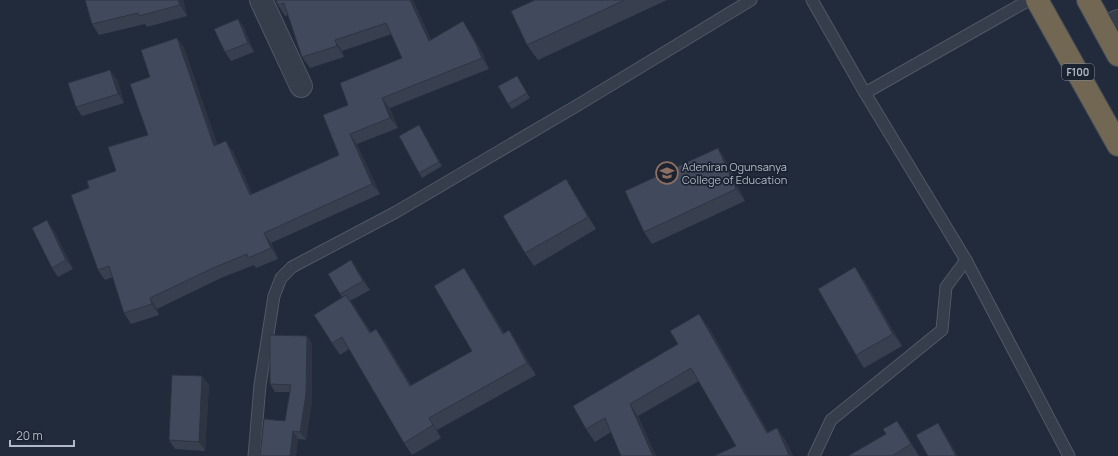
<svg xmlns="http://www.w3.org/2000/svg" width="1118" height="456" font-family="Manrope,sans-serif">
<style>
.lines{fill:none;stroke-linecap:round;stroke-linejoin:round}
.lane-casing{stroke:#515866;stroke-width:13}
.street-casing{stroke:#515866;stroke-width:24}
.highway-casing{stroke:#414856;stroke-width:24}
.lane{stroke:#363d4b;stroke-width:11}
.street{stroke:#363d4b;stroke-width:22}
.highway{stroke:#716753;stroke-width:22}
.wall{fill:#384050}
.shaded-wall{fill:#2e3441}
.building{fill:#414a5d;stroke:#2e3441}
.labels{text-anchor:middle;stroke-width:3.5;stroke-linejoin:round;paint-order:stroke}
.shield{fill:#1b2230;stroke:#848b9a;stroke-width:1}
.shield-label{font-size:10px;font-weight:bold;fill:#b1b8c7}
.poi-label{font-size:11px;fill:#b1b8c7;stroke:#1b2230;text-anchor:start}
</style>
<rect width="100%" height="100%" fill="#222b3b"/>
<g class="lines">
<g class="lane-casing">
<g id="lane">
<polyline points="812,0 865,93 966,260 1069,456"/>
<polyline points="865,93 1029,0"/>
<polyline points="254,456 260,385 274,296 281,278 292,267 396,212 578,105 751,0"/>
<polyline points="814,456 831,420 942,330 946,287 966,260"/>
</g>
</g>
<g class="street-casing">
<g id="street">
<polyline points="261,0 301,86"/>
<polyline points="1104,29 1118,21"/>
</g>
</g>
<g class="highway-casing">
<g id="highway">
<polyline points="1037,0 1118,145"/>
<polyline points="1088,0 1118,55"/>
</g>
</g>
<use href="#lane" class="lane"/>
<use href="#street" class="street"/>
<use href="#highway" class="highway"/>
</g>
<g class="wall">
<polygon points="85,0 183,0 187,16 147,27 145,24 99,35 92,24"/>
<polygon points="276,0 413,0 431,40 470,32 483,54 489,69 390,108 398,128 357,144 380,194 271,243 278,259 256,268 254,265 221,278 157,309 159,315 131,324 124,313 113,277 105,280 98,270 89,188 116,171 148,135 150,77 177,38 184,48 217,144 233,151 252,194 339,155 348,105 402,58 392,34 342,51 344,57 310,68 302,57 288,15 285,16 278,5"/>
<polygon points="535,0 667,0 538,60 527,45"/>
<polygon points="238,19 244,28 254,52 231,61 225,52"/>
<polygon points="517,76 530,98 512,109 508,104"/>
<polygon points="117,79 124,103 82,116 76,107"/>
<polygon points="419,125 422,130 442,166 422,178 419,173"/>
<polygon points="718,148 726,161 745,201 652,244 644,232"/>
<polygon points="574,192 596,229 534,266 525,253"/>
<polygon points="53,229 73,269 58,277 52,268"/>
<polygon points="351,260 357,269 370,290 350,301 371,332 385,341 411,385 472,351 472,280 504,333 509,330 517,342 536,375 437,430 441,438 412,455 404,443 349,349 340,355 332,343 343,298 340,294"/>
<polygon points="864,280 902,346 864,368 856,355"/>
<polygon points="708,326 768,432 777,428 786,441 793,456 714,456 736,446 699,381 638,416 656,456 621,456 611,432 595,442 586,429"/>
<polygon points="307,336 312,344 312,401 306,440 298,439 296,456 260,456 285,421 290,392 275,392 270,384"/>
<polygon points="202,376 209,385 205,451 175,449 169,440"/>
<polygon points="897,421 905,432 919,456 848,456 886,434"/>
</g>
<g class="shaded-wall">
<polygon points="178,0 183,0 187,16 180,5"/>
<polygon points="410,0 413,0 436,52 429,41"/>
<polygon points="238,19 244,28 254,52 248,43"/>
<polygon points="463,21 470,32 483,54 489,69 482,58"/>
<polygon points="177,38 184,48 222,157 214,146"/>
<polygon points="335,40 342,51 344,57 337,46"/>
<polygon points="110,70 117,79 124,103 118,94"/>
<polygon points="382,98 390,108 398,128 390,118"/>
<polygon points="419,125 422,130 442,166 439,162"/>
<polygon points="350,134 357,144 380,194 372,184"/>
<polygon points="226,141 233,151 257,205 250,195"/>
<polygon points="718,148 726,161 745,201 736,189"/>
<polygon points="566,179 574,192 596,229 588,217"/>
<polygon points="47,220 53,229 73,269 66,260"/>
<polygon points="264,233 271,243 278,259 271,248"/>
<polygon points="351,260 357,269 370,290 363,281"/>
<polygon points="855,267 864,280 902,346 893,334"/>
<polygon points="464,268 472,280 511,346 503,334"/>
<polygon points="346,295 355,307 378,345 370,333"/>
<polygon points="150,298 157,309 159,315 152,304"/>
<polygon points="699,314 708,326 776,445 767,433"/>
<polygon points="376,329 385,341 418,398 410,386"/>
<polygon points="509,330 517,342 536,375 527,363"/>
<polygon points="307,336 312,344 312,401 306,440 300,432"/>
<polygon points="202,376 209,385 205,451 199,442"/>
<polygon points="630,404 638,416 656,456 653,456"/>
<polygon points="429,418 437,430 441,438 433,425"/>
<polygon points="897,421 905,432 919,456 911,444"/>
<polygon points="938,423 944,432 958,456 956,456"/>
<polygon points="777,428 786,441 793,456 790,456 789,455"/>
<polygon points="293,431 298,439 296,456 290,456"/>
</g>
<g class="building">
<polygon points="85,0 178,0 180,5 139,16 138,13 92,24"/>
<polygon points="276,0 410,0 429,41 463,21 476,44 482,58 382,98 390,118 350,134 372,184 264,233 271,248 248,258 247,254 213,268 150,298 152,304 124,313 109,266 98,270 71,195 89,188 87,181 116,171 108,147 148,135 130,84 150,77 141,50 177,38 214,146 226,141 250,195 339,155 323,115 348,105 340,83 402,58 386,23 335,40 337,46 302,57 284,3 278,5"/>
<polygon points="535,0 625,0 527,45 511,11"/>
<polygon points="238,19 248,43 225,52 214,29"/>
<polygon points="110,70 118,94 76,107 68,83"/>
<polygon points="517,76 527,93 508,104 498,86"/>
<polygon points="419,125 439,162 419,173 399,136"/>
<polygon points="718,148 736,189 644,232 625,191"/>
<polygon points="566,179 588,217 525,253 503,216"/>
<polygon points="47,220 66,260 52,268 32,228"/>
<polygon points="351,260 363,281 340,294 328,274"/>
<polygon points="855,267 893,334 856,355 818,289"/>
<polygon points="464,268 503,334 509,330 527,363 429,418 433,425 404,443 342,337 332,343 314,315 346,295 370,333 376,329 410,386 472,351 434,286"/>
<polygon points="699,314 767,433 777,428 789,455 786,456 714,456 736,446 691,368 630,404 653,456 621,456 605,418 586,429 573,406 678,344 670,331"/>
<polygon points="270,335 307,336 306,394 300,432 293,431 290,456 260,456 264,419 285,421 291,385 270,384"/>
<polygon points="172,375 202,376 199,442 169,440"/>
<polygon points="897,421 911,444 892,456 848,456 886,434 883,429"/>
<polygon points="938,423 956,456 928,456 916,435"/>
</g>
<defs>
<g id="school-ring" transform="scale(1.15)"><circle r="9.5" fill="#1b2230" stroke="#8d6e63" stroke-width="1.5"/><path d="M0-5L7-2L0 1L-7-2ZM-4 1L0 2.5L4 1V4Q0 6-4 4Z" fill="#8d6e63"/></g>
</defs>
<g fill-rule="evenodd">
<use href="#school-ring" x="667" y="173"/>
</g>
<g class="labels">
<rect class="shield" x="1062" y="64" width="32" height="16" rx="3"/>
<g class="shield-label">
<text x="1078" y="76">F100</text>
</g>
<g class="poi-label">
<text x="682" y="171">Adeniran Ogunsanya<tspan x="682" dy="13">College of Education</tspan></text>
</g>
</g>
<path d="M10 440v6h64v-6" fill="none" stroke="#b1b8c7" stroke-width="2"/>
<text x="16" y="440" font-size="12" fill="#b1b8c7" stroke="#1b2230" stroke-width="3" paint-order="stroke">20 m</text>
</svg>
